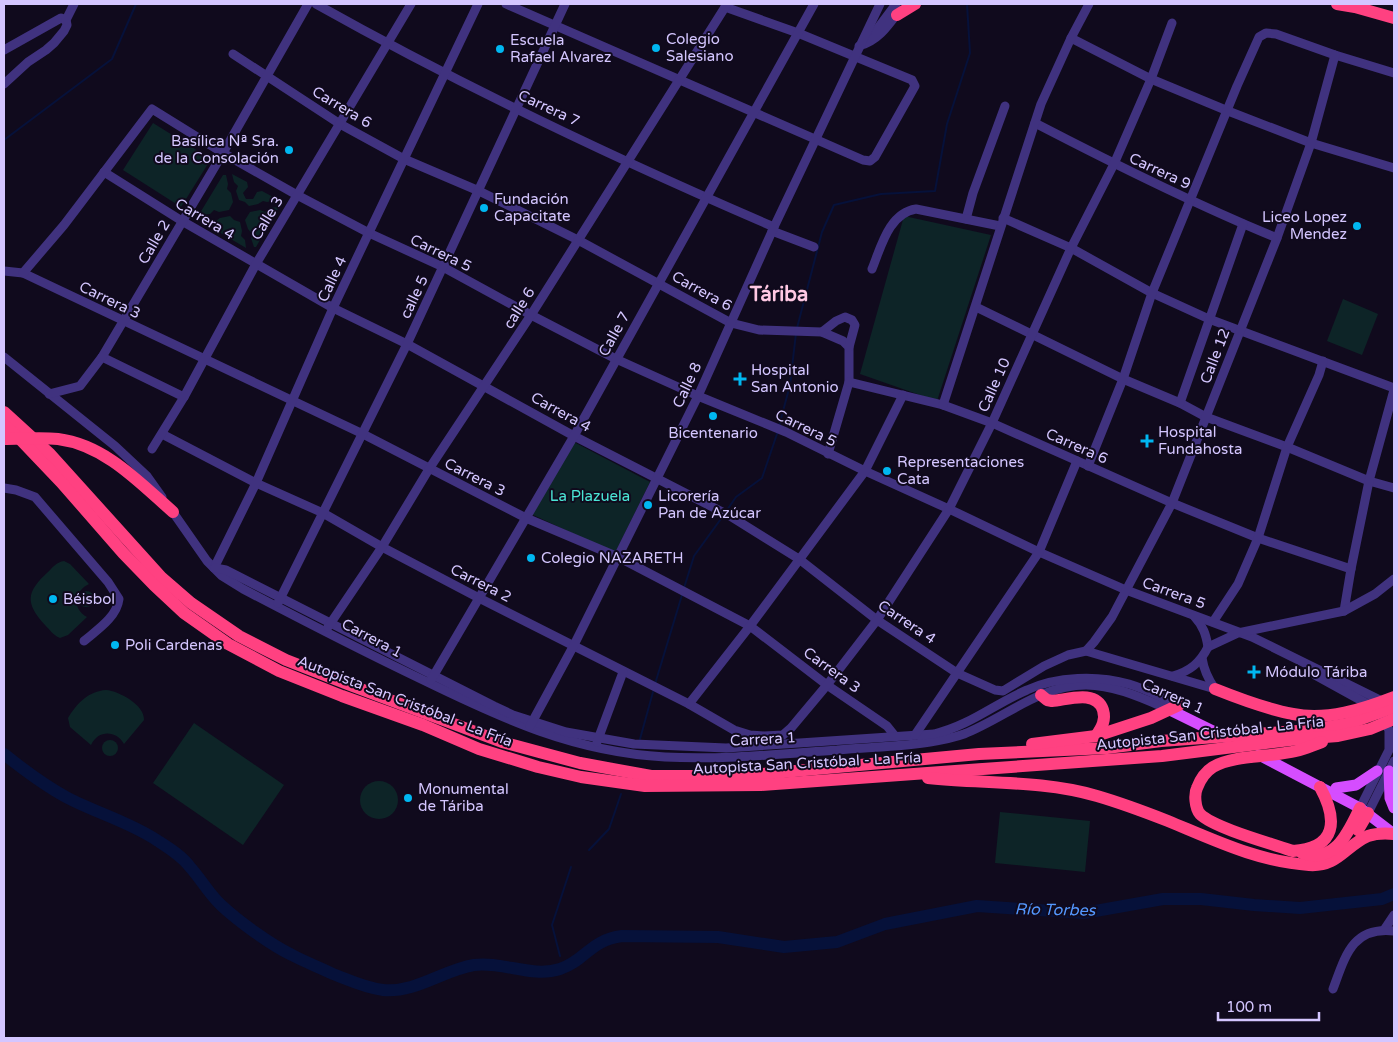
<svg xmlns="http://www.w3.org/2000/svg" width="1398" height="1042" font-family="'Varela Round',sans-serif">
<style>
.green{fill:#0d2427}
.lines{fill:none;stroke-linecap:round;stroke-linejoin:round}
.stream{stroke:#06113a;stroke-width:2}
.river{stroke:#06113a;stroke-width:12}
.minor{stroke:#40327f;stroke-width:9}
.major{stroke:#d54dff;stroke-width:11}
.highway{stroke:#ff4181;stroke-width:12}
.poi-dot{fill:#00b7f1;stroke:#100a1d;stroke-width:2}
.labels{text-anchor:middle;stroke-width:4;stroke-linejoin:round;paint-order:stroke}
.poi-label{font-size:15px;fill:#d4c6ff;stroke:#100a1d;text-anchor:start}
.street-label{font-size:15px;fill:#d4c6ff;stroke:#100a1d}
.park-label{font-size:15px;fill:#4be5d5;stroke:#100a1d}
.water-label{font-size:16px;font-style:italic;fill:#5498ff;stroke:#100a1d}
.district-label{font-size:20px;font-weight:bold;fill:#ffc8e3;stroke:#100a1d}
</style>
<rect width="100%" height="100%" fill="#100a1d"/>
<g class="green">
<polygon points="153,123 211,159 181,207 123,170"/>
<polygon points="232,174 247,182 248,187 243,193 246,199 253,199 257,192 262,191 275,198 275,201 267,202 263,201 258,204 249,206 245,202 239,200 236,191 238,186 234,182"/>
<polygon points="223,175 226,175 228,184 227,189 231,193 233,202 229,210 219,212 214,210 210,214 201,215 200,213"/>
<polygon points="277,207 278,209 256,247 254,247 251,238 252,234 248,229 245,220 250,212 260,210 265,212 269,208"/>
<polygon points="230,216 234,220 240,222 242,231 241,236 245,240 246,248 204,223 211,220 216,221 220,218"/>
<polygon points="904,216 991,235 937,401 860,374"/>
<polygon points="1343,299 1378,314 1362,355 1327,341"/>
<polygon points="572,441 650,482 615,553 531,514"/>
<path d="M64,561L70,564L89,584C74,591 72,609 87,617L68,635L60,638C54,636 50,630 45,625C25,603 26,592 48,572C53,567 57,562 64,561Z"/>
<circle cx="86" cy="599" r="8"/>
<path d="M106,690C119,691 145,705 144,720L124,744C116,730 98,730 91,745L70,727L68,718C77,703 89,691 106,690Z"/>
<polygon points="194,723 284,785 243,845 153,783"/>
<circle cx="110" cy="748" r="8"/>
<circle cx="379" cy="800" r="19"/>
<polygon points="1000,812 1090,821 1085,872 995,863"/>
</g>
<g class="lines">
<g class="stream">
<polyline points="4,140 112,59 136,4"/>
<polyline points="797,328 822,232 834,205 881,194 935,191 947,124 970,53 967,4"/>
<polyline points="779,426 790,385 796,333"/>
<polyline points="727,510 736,497 762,478 778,431"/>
<polyline points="684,588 694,556 723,516"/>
<polyline points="655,684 682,595"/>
<polyline points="640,739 653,692"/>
<polyline points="589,850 609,829 621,794"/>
<polyline points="560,956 552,925 571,867"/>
</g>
<path class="river" d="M4,754C24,770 44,785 66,797C96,813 130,822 158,841C169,848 182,856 190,867C201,879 209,894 221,905C238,921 271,945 292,955C305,962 319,967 333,974C349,980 365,988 383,990C416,993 443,970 474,965C502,961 532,978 560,969C585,961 590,940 622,936L718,937L784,947L837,942L885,924L977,906L1084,913L1163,899H1201L1254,905L1300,908L1382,899L1394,894"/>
<g class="minor">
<path d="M316,4C464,87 618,160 774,227"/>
<polyline points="506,4 863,160 870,161 875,157 915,86 912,80 798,33 725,7"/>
<polyline points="872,36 896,4"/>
<polyline points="1071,38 1151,79 1228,111 1311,143 1394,168"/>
<path d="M859,46C878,41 888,26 899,11"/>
<polyline points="4,50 61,18 66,20"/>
<polyline points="233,54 340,124 404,159 479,191 578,240 731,323 759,330 822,332 843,341 849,347 849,382 828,454"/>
<polyline points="4,84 28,62 46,50 54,43 64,31 67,25 66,20 74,4"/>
<path d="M1035,123C1114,164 1194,204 1277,238"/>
<polyline points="104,172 182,221 333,308 407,344 574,436 730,516 799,559 877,620 957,673 995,690 1003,691 1044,666 1068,655 1086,651 1215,689"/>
<polyline points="1003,218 1071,248 1152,293 1209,319 1394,388"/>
<polyline points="966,219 973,193 1005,106"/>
<polyline points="772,231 814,247"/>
<path d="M872,269C881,247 889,213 916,209L1000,226"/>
<polyline points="4,271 23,273 363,434 526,518 618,557 750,626 827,685 887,726 895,736"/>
<polyline points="23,273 64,225 152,109 223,153 297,195 369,233 443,267 531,315 616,359 698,396 786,432 865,471 949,509 1039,552 1126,590 1252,637 1386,703"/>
<polyline points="976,307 1123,379 1180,403 1206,417 1287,447 1369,481 1394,488"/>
<polyline points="822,332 836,321 845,317 852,320 855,325 849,347"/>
<polyline points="4,357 115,446 147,476 162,497"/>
<polyline points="102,357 184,397"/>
<polyline points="849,382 943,405 992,423 1172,503 1258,538 1351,569"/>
<polyline points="49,394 80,386 102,357 223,153 308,4"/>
<polyline points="1180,403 1243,224"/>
<polyline points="943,405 1041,104 1071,38 1089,4"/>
<polyline points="162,434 256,483 323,513 382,547 479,598 689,704 734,730 750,735 764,736 783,735 791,728 827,685 877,620 949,509 992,423 1071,248 1114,164 1151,79 1172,23"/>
<polyline points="152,449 184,397 256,264 411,4"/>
<polyline points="1088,466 1123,379 1152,293 1237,86 1259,37 1266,33 1276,34 1335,55 1394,73"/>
<path d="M4,488L16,490L35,497L108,582L119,599C117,617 97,630 84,641"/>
<path d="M170,508L207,561L222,576L243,589C302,620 362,651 423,680C503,719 574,752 665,757C722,760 780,754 837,750C868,747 900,747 930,742C942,740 953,738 964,734C1005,718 1040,685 1086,685C1115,685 1144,699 1170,710"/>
<polyline points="214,568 256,483 333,308 478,4"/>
<path d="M215,568L226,570L494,706L513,715L566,732L634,744L726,748L934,734C971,725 994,704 1027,690C1057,676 1098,675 1129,684C1146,689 1162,698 1179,705"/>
<polyline points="278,603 407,344 565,4"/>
<polyline points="1344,611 1351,569 1369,481 1394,390"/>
<path d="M1194,616C1203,626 1206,634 1208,647"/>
<polyline points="1213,622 1238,584 1258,538 1287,447 1319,375 1323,361"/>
<polyline points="328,627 382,547 429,469 531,315 727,4"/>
<polyline points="1208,647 1238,633 1344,611 1375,594 1394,579"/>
<polyline points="1086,651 1094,642 1112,617 1172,503 1277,238 1311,143 1335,55"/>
<path d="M1202,658C1204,671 1208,679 1215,689"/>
<polyline points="1315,675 1373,707"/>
<path d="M1173,676C1190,671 1200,663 1208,647"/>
<polyline points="431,680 574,436 814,4"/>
<polyline points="689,704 750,626 865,471 903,395"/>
<polyline points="530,726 574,645 698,396 774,227 880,4"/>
<polyline points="915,735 1039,552 1077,461"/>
<polyline points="597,742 623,672"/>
<polyline points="1360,808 1389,750 1389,730 1383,719"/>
<polyline points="1368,813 1394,761"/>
<polyline points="1384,930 1394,915"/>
<path d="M1333,989C1345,957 1352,926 1394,931"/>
</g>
<g class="major">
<polyline points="1170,710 1225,737"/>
<polyline points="1259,755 1360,808 1394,834"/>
<polyline points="1389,771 1390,798 1394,808"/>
<polyline points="1336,788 1356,785 1377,771"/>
</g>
<g class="highway">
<polyline points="1337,4 1355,7 1394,18"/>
<polyline points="897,15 915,4"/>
<polyline points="4,412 50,454 161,577 191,603 239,636 286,660 350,685 502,742 580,763 651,776 741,776 979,754 1107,748 1161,741 1311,730 1347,724 1394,707"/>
<polyline points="4,425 21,440 61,482 123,553 154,585 184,613 228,644 279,671 342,696 423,725 479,749 538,767 581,777 645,786 761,785 1162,756 1298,739 1338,736 1370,729 1394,719"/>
<path d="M4,439C21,439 40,437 58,439C105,445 139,482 173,512"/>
<path d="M1215,689C1240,699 1266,709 1293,714C1327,721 1363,709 1394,697"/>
<path d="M1041,695L1047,700L1052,701C1067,700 1096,689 1103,710C1106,720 1102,727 1096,736"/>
<polyline points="1032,744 1096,736 1151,718 1179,705"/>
<path d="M928,778C984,784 1042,780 1097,796C1121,803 1145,812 1168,821C1214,840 1259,862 1309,865C1338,867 1345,846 1368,836C1377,833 1385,833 1394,834"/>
<path d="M1320,787C1338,820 1337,848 1293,851C1273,844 1214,828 1200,814C1195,808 1194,794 1197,788C1200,780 1205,772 1213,767C1233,755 1272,757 1296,751C1305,749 1313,745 1322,742"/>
<polyline points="1358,830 1368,813"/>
<path d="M1302,853C1335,864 1348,833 1360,808"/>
</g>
</g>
<g class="poi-dot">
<circle cx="656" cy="48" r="5"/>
<circle cx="500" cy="49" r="5"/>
<circle cx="289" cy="150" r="5"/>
<circle cx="484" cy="208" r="5"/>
<circle cx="1357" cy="226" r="5"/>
<path d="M737.5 371.5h5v5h5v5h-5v5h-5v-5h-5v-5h5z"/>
<circle cx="713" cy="416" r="5"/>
<path d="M1144.5 433.5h5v5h5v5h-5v5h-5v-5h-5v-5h5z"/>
<circle cx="887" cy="471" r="5"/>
<circle cx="648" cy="505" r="5"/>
<circle cx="531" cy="558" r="5"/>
<circle cx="53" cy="599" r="5"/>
<circle cx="115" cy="645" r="5"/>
<path d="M1251.5 664.5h5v5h5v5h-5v5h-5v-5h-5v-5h5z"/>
<circle cx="408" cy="798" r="5"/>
</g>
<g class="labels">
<g class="poi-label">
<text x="666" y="44">Colegio<tspan x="666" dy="17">Salesiano</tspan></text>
<text x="510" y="45">Escuela<tspan x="510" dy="17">Rafael Alvarez</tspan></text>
<text x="279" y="146" text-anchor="end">Basílica Nª Sra.<tspan x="279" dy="17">de la Consolación</tspan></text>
<text x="494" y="204">Fundación<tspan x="494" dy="17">Capacitate</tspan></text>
<text x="1347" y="222" text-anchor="end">Liceo Lopez<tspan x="1347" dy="17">Mendez</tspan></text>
<text x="751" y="375">Hospital<tspan x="751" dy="17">San Antonio</tspan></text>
<text x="1158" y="437">Hospital<tspan x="1158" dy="17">Fundahosta</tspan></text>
<text x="713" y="438" text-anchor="middle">Bicentenario</text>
<text x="897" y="467">Representaciones<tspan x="897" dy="17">Cata</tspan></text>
<text x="658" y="501">Licorería<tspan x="658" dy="17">Pan de Azúcar</tspan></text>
<text x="541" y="563">Colegio NAZARETH</text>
<text x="63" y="604">Béisbol</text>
<text x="125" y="650">Poli Cardenas</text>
<text x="1265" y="677">Módulo Táriba</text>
<text x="418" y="794">Monumental<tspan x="418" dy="17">de Táriba</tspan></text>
</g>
<g class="street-label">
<text transform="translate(342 107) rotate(31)" y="5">Carrera 6</text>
<text transform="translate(549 108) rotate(25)" y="5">Carrera 7</text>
<text transform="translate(1160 171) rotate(25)" y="5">Carrera 9</text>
<text transform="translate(267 218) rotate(-59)" y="5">Calle 3</text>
<text transform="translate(205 219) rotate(31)" y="5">Carrera 4</text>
<text transform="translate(154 242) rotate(-60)" y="5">Calle 2</text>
<text transform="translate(441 253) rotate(26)" y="5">Carrera 5</text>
<text transform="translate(332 279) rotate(-65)" y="5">Calle 4</text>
<text transform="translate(702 291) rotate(29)" y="5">Carrera 6</text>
<text transform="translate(414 297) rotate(-65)" y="5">calle 5</text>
<text transform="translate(110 300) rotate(26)" y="5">Carrera 3</text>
<text transform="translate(519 308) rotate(-58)" y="5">calle 6</text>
<text transform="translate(614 334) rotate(-61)" y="5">Calle 7</text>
<text transform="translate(1215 356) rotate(-69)" y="5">Calle 12</text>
<text transform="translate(687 385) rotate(-65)" y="5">Calle 8</text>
<text transform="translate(994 385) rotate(-66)" y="5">Calle 10</text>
<text transform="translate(561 412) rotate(29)" y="5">Carrera 4</text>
<text transform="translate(806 428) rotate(26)" y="5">Carrera 5</text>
<text transform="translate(1077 446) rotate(24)" y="5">Carrera 6</text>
<text transform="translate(475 477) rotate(27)" y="5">Carrera 3</text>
<text transform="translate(481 583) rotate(27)" y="5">Carrera 2</text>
<text transform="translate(1174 593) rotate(20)" y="5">Carrera 5</text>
<text transform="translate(907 622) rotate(34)" y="5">Carrera 4</text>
<text transform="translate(372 638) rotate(28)" y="5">Carrera 1</text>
<text transform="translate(832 670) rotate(36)" y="5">Carrera 3</text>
<text transform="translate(1173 696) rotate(24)" y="5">Carrera 1</text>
<text transform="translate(405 701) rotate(21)" y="5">Autopista San Cristóbal - La Fría</text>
<text transform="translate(1210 733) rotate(-6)" y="5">Autopista San Cristóbal - La Fría</text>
<text transform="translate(763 739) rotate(-3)" y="5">Carrera 1</text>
<text transform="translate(807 763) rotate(-3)" y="5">Autopista San Cristóbal - La Fría</text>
</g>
<g class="park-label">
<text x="590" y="501">La Plazuela</text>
</g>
<g class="water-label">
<text transform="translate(1055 909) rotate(1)" y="6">Río Torbes</text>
</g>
<g class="district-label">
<text x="779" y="301">Táriba</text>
</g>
</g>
<rect width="1398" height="1042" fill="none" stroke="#d4c6ff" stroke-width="10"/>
<path d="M1218 1012v8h101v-8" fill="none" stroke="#d4c6ff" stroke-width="2.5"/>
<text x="1226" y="1012" font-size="15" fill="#d4c6ff" stroke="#100a1d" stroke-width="4" paint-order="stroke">100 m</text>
</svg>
